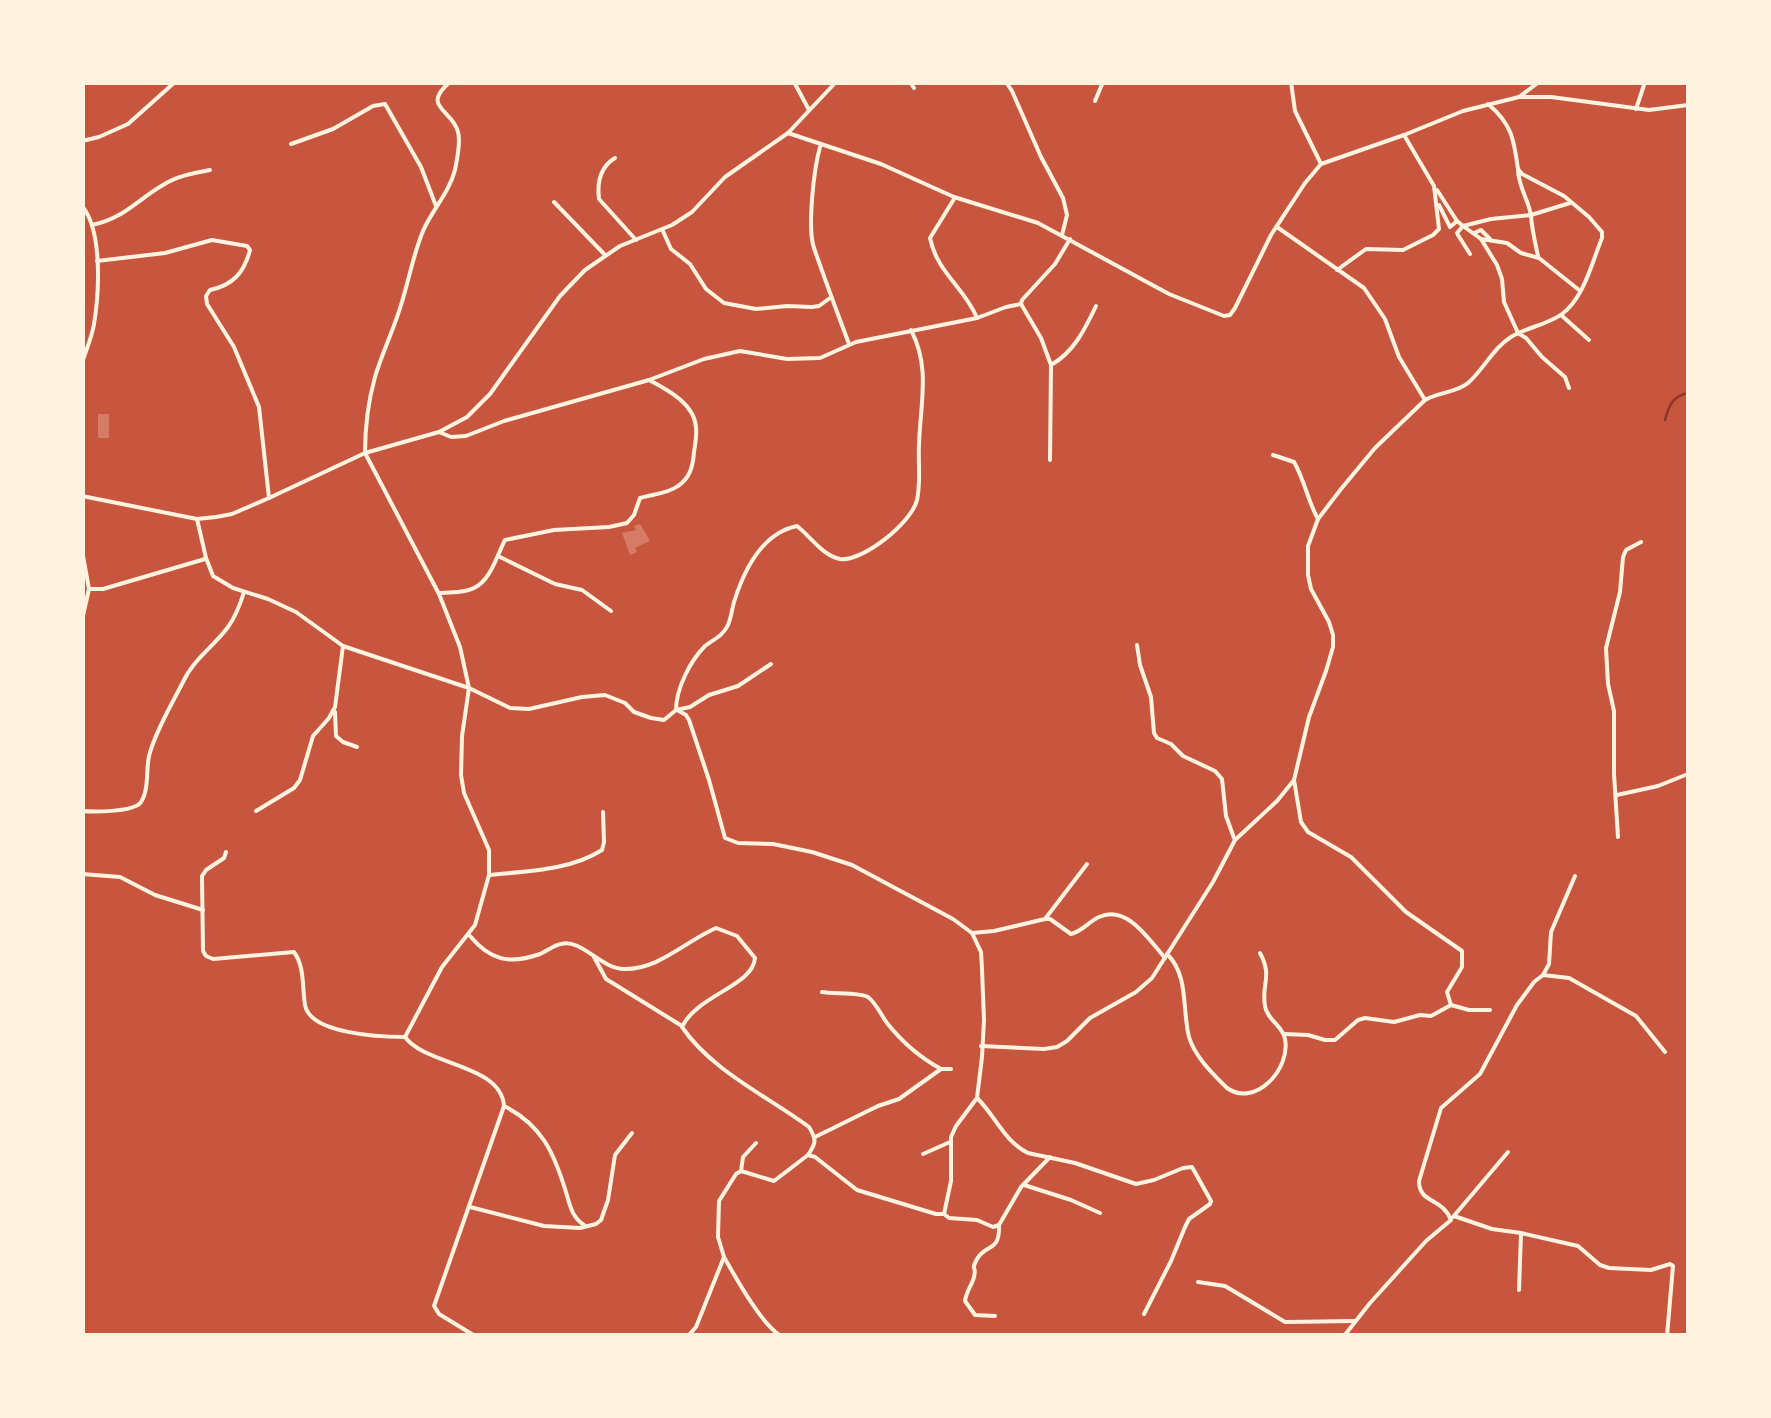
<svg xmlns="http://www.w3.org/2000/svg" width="1771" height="1418" font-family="'Libre Baskerville',serif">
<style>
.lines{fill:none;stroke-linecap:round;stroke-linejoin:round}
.stream{stroke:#8f3625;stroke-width:2.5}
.building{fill:#d67c66}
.minor{stroke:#fff3e0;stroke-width:4}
</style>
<rect width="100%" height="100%" fill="#c8553d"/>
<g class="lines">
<path class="stream" d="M1665,420C1669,405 1673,396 1688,393"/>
</g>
<g class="building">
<rect x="98" y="414" width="11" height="24"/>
<polygon points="640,524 650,541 635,548 637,552 630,555 622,533 636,530 634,526"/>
</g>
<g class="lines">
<g class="minor">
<polyline points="794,82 809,110"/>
<polyline points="910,82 914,88"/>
<polyline points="1006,82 1012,91 1041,157 1063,198 1067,215 1062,235"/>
<polyline points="1291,82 1295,111 1321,164"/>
<polyline points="1519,97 1539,82"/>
<polyline points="1095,101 1103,82"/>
<polyline points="1636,109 1645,82"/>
<polyline points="788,133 881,164 954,197 1038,223 1169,294 1224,316 1230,315 1235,308 1271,235 1305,183 1321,164 1404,135 1463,111 1519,97 1551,97 1649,110 1688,105"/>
<polyline points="82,141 99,137 128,124 175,82"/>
<polyline points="291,144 333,129 373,106 385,104 421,167 436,206"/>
<path d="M820,147C814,168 807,228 814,248C825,280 837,312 849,344"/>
<path d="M615,158C600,167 597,183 599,199L636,240"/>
<path d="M1518,169C1518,187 1529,200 1531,216C1532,230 1535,242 1538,256"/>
<polyline points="1437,190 1457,221 1463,226 1491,219 1531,215 1570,203"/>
<path d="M954,199L930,238C937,273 965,288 977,318"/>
<polyline points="554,202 605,255"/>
<polyline points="1439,205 1450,227 1457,221"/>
<path d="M82,206C103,231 99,294 94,324C92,337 86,350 82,363"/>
<path d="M92,225C123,219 137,200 163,185C177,176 194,173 210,170"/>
<polyline points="1277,227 1364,288 1385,319 1399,357 1425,400"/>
<polyline points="662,229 671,249 690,264 706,289 724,303 756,309 787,306 812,307 819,306 830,298"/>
<polyline points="1457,233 1463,226 1481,239 1507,243 1521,253 1539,258 1579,290"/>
<polyline points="1474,233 1481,230 1490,239"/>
<polyline points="1458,235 1470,254"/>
<polyline points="1481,239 1497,265 1502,279 1504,302 1518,333 1526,338 1542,357 1565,377 1569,388"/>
<path d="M97,261L165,253L212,240L247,246L250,250C244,273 233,285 210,290L206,296L207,304L234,347L259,407L269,498"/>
<polyline points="1337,270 1366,249 1403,250 1433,235 1439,229 1434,186 1404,135"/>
<polyline points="1561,315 1589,340"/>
<path d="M1051,365C1074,352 1085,329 1096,306"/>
<polyline points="439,432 451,437 466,436 504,421 649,380 704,359 740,351 787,359 820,358 856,342 977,318 1006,307 1021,304"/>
<path d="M1273,455L1294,462C1305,481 1308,502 1318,519"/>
<polyline points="1050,460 1051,365 1041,338 1021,304 1022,300 1055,264 1070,239"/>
<polyline points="82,496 197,519 216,517 232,514 269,498 365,453 439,432 467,417 490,394 560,296 585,270 620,246 672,225 692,212 725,177 788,133 836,82"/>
<path d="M197,519L206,558L213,576L233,588L268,599L296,612L343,646L469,688L510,708L529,709L582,697L605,695L625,703L634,712L651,718L664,720L676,710C676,689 690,661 705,646C714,639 723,636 728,625C731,618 732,609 734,602C744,570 762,533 797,526C810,536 823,556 840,559C863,562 912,522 917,500C921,483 918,462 919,445C920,405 931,368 911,330"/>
<polyline points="82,550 89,589 82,620"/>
<polyline points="498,556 555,584 582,590 611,611"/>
<polyline points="89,589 103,589 205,559"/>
<path d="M441,593C451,592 465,593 474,588C491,580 497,555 505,540L554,530L609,527L627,523L634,515L640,498C653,494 667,494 678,486C690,478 693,466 694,452C695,445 697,436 696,428C695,404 668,390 649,380"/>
<polyline points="1137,645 1140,665 1151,697 1154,733 1157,738 1171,744 1183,756 1215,771 1222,779 1226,816 1234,838"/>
<polyline points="676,710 690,707 709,695 738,686 771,664"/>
<polyline points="677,710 686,715 689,720 709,780 725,838 738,843 773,844 812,852 852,865 953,919 972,933 981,952 982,969 984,1020 982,1057 977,1098 956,1126 951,1137 951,1181 944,1214 936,1214 857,1190 815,1157 808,1155 774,1181 741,1171"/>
<polyline points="335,712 336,736 343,742 357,747"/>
<polyline points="1294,780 1301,822 1308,832 1351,857 1406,912 1462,951 1462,967 1447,992 1451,1005"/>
<polyline points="1617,795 1658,786 1688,774"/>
<path d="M82,811C95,812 135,812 141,802C149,790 146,770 149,756C155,732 173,702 184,680C194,659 215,645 228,627C236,616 240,605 244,592"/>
<polyline points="256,811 294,788 300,780 313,736 329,718 335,707 343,646"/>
<polyline points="1618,837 1614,774 1614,711 1608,684 1606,648 1620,592 1623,557 1626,550 1641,542"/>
<path d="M226,852L224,858L206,870L202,876L203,951L206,956L213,959L294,952C305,967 302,988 305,1005C310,1034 381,1037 405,1037C426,1066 501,1064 504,1106L434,1306L439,1314L475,1336"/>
<polyline points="82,874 120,877 155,895 203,910"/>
<path d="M489,875C526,871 569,871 602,850L604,842L603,812"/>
<polyline points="1045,919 1087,864"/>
<path d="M972,933L994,931L1045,919H1050L1071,934C1083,931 1088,922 1099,917C1127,904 1149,940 1165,958"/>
<path d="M470,936C490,960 509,965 540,954C547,951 554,945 561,944C581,938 601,969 624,969C658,970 686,941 716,928L737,936L755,958C753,986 697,995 682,1027C712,1071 767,1096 809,1127C817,1140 816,1143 808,1155"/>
<path d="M1167,954C1189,975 1182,1010 1189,1037C1195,1057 1213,1074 1227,1088C1255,1108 1291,1069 1285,1039C1283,1026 1267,1020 1265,1006C1261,984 1273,977 1260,953"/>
<polyline points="594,957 606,979 682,1026"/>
<polyline points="1543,975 1549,964 1551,932 1575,876"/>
<path d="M822,992C833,994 861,992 868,997C876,1003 881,1015 887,1023C902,1042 919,1057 941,1069"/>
<polyline points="1451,1005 1469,1010 1490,1010"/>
<polyline points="1284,1034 1308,1035 1325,1040 1335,1040 1358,1020 1365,1018 1394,1022 1420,1015 1431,1016 1451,1005"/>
<path d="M405,1037L442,967L475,925L489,875V850L464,793L461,775L462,736L469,688L460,647L439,594L365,453C365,427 368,402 375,377C382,353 394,329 401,305C409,280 413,255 423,231C432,210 449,193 455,170C457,159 461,143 458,132C453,110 420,107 450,82"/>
<path d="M981,1046L1044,1049L1057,1047L1067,1041L1090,1018L1136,992L1152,978L1213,882L1235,840L1277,801L1294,780L1309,717L1326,671L1333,647V635L1329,622L1311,589L1308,575V546L1318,519L1341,489L1375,448L1425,400C1438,392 1456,393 1468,383C1484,369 1493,348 1511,337C1527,327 1547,325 1562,314C1584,298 1592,262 1602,238V232L1589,217L1564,196L1522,174L1518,169C1514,140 1512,124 1488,104"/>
<path d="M978,1099C996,1117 1004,1141 1028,1153L1075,1163L1136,1184L1154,1180L1183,1168L1192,1167L1211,1201L1210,1204L1189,1219L1185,1227L1171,1261L1144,1314"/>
<path d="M504,1106C542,1125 554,1153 566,1192C570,1206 572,1217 584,1225"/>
<polyline points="815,1137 878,1106 899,1099 941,1069 951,1069"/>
<polyline points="923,1154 950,1142"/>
<polyline points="1024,1185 1071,1200 1100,1213"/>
<polyline points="470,1207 544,1226 580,1228 596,1224 601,1220 608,1200 615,1155 632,1133"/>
<polyline points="944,1214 949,1218 977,1220 993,1227 999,1225 1021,1187 1050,1157"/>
<polyline points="1454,1216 1492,1229 1521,1233 1578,1246 1600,1265 1609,1268 1651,1270 1670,1264 1673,1266 1667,1336"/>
<polyline points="1453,1217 1508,1152"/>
<path d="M724,1257C736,1278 761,1324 781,1336"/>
<polyline points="1198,1282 1225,1286 1285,1322 1355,1321"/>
<polyline points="1519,1290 1521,1234"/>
<path d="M995,1316L975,1315L965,1301C966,1292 972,1285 974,1277C977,1264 970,1272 977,1259C986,1243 1000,1253 999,1225"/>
<polyline points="688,1336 696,1327 724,1257 718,1237 719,1201 736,1174 741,1171 743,1157 756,1143"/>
<path d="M1344,1336L1370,1303L1426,1241L1451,1220C1442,1197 1419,1204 1419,1181L1441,1108L1480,1074L1517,1005L1534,982L1543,975L1569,978L1636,1016L1665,1052"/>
</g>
</g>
<rect width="1771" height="1418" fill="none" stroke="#fff3e0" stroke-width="170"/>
</svg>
